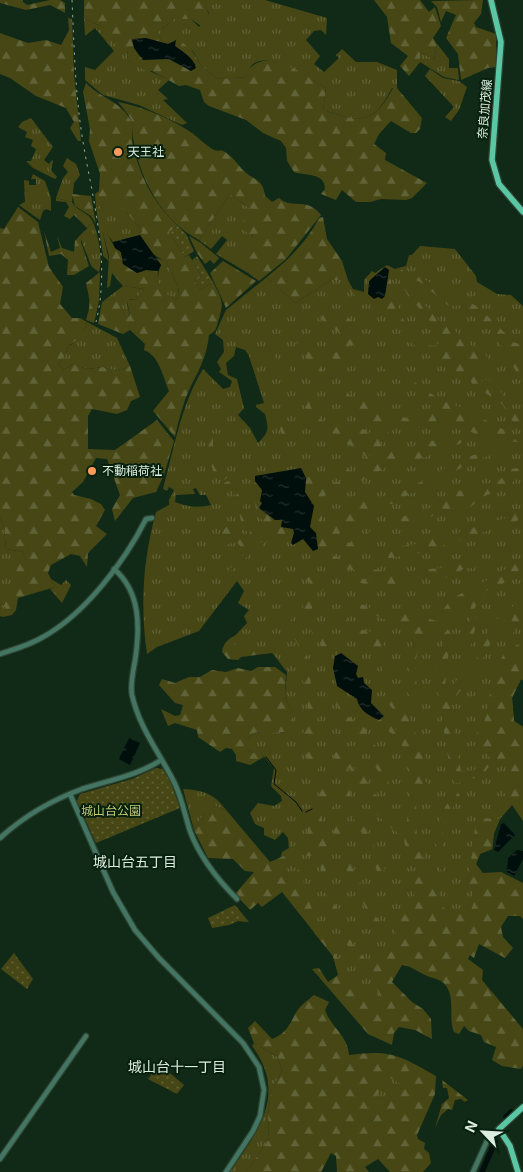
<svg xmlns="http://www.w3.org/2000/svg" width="523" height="1172" font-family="Inter,'Noto Sans JP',sans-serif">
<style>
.grass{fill:url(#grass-tufts);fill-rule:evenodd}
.forest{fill:url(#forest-firs);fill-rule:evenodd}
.park{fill:url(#park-dots)}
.water{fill:url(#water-ripples)}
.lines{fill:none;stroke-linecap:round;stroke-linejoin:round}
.stream{stroke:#000e0c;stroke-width:1}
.river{stroke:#000e0c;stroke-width:5.5}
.tertiary-casing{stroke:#2d4533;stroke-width:7}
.primary-casing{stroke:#2d4533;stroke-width:8}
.tertiary{stroke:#447563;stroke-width:4.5}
.primary{stroke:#5ac6a3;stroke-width:5.5}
.rail{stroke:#95a898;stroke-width:1;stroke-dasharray:2.5 5;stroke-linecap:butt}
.poi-dot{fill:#ff9b5a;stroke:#07210e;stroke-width:2}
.labels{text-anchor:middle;stroke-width:4;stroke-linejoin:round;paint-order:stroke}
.street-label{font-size:12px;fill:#dcecde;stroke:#07210e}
.poi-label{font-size:12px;fill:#dcecde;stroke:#07210e;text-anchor:start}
.park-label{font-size:12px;fill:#c3c776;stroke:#07210e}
.neighbourhood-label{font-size:14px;fill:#dcecde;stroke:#07210e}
</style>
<defs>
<pattern id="grass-tufts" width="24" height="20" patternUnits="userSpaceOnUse" patternTransform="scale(1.25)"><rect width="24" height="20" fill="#464715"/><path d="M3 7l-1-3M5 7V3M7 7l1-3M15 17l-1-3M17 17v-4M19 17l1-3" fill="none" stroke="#606237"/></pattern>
<pattern id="forest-firs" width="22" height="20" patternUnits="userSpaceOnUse" patternTransform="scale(1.25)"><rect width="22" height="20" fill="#464715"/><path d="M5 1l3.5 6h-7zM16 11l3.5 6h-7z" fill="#606237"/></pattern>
<pattern id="park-dots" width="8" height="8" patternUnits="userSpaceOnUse" patternTransform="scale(1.25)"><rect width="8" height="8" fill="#464715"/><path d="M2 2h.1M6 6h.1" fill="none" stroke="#606237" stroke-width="1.8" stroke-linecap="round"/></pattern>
<pattern id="water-ripples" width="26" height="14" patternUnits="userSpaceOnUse" patternTransform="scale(1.25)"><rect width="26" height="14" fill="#000e0c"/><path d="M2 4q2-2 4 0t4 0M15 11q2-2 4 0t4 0" fill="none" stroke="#25312f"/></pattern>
</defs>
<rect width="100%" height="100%" fill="#112a17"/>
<g class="grass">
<path d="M207,0H265L327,18L326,35L321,30L314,31L306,40L320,56L314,64L324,72L339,58L336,55L342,49L356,62H377L397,70V88H392C373,126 360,122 323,110L326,88C312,80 266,48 251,66C249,69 249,74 246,77L218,79L201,66L193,51L162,41L157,33L174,19H191L199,27L209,13L205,7Z"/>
<polygon points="84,18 100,26 127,49 128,61 169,80 158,90 168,99 163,100 187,123 182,125 139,105 103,95 85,80 85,67 95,70 114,51 95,28 85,36"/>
<polygon points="437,44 449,59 449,68 458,68 459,80 444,77 420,62 420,52 434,59"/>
<polygon points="430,69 443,78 459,81 467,87 459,110 451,121 445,117 454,107 425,76"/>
<polygon points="31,118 53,147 44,160 49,164 52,160 53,161 51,170 57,177 55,179 33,168 26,161 31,161 36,149 31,146 33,140 25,137 27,132 18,127 22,122"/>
<polygon points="67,158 76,164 80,175 74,183 72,202 56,198 63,178 68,172 63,166"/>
<polygon points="33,174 45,181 51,198 51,211 46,209 43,211 40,220 19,205 25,202 24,180 29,181 29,185 36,185 36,179 31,179"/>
<polygon points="230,194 251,209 253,268 248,273 216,254 227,240 222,236 211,249 199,240"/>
<polygon points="120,198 127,213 142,231 140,235 113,242 105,231 103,233 109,261 103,256 96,207"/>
<path d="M93,222C98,235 103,257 99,272C91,267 91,266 88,257C80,239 78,237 93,222Z"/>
<path d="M420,246L455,249L476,276L477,282L497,294L511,295L523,306V680L521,679L512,698L514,721L523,727L513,804L500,819L494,833L492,849L480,854L476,864L481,875L475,917L396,944L387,1009L375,1017L339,975L333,956L315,934L278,867L282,852L289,848L288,838L283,832L275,840L264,835V828L255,824L250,813L258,803L274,806L282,801L281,796L271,786L274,768L261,753H253L247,749V741L253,733L269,731L284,733L291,711L285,695L287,672C281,665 278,659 272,653L239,655L230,641L247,623L244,616L249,610L238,603L244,591L237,581L199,631L157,647L147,654C140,606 143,559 156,512L169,505V500L174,490L169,487L167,491L163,489C174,449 181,405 203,369L223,389L230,387L232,381L219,372L221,369L217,362L224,352L223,340L215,334L226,310L267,277L295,303L331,280H348L353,289L364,292V280L372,271L375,273L387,265L395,269L406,266L409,255H412ZM236,347L245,350L249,356L264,403L256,405V407L265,414C269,431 269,431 258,443L250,428L238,415L244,408L237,379L228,375L226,363L234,356ZM196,488L200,495H206L211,505C199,508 187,507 175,502L176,495L195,494L193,489Z"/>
<path d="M156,258L166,261L178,286L179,297L176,300C158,290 154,285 161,265Z"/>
<polygon points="123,286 144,289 136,299 130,299 127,304 130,316 126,317 119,304 112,299 102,302"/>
<path d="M87,322L117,338L130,366L118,371L103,367L87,369L74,364L63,370L59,363L66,354L68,346C78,342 85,332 87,322Z"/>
<polygon points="0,517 4,527 6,549 24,552 7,609 16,610 12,615 3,617 0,616"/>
<polygon points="51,579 61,585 66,580 71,585 62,603 50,589 55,587"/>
<path d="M183,789C203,790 215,794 227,811L213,805L205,812L194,830Z"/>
<path d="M254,1043L278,1057L282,1071L271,1091L268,1115L269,1139L246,1172H230C258,1131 288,1094 252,1046Z"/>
<polygon points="388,1076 402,1084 372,1121 363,1117"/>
</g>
<g class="forest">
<polygon points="0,0 23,0 23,2 27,5 50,0 60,0 65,3 65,13 50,5 26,10 0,3"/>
<path d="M84,0H207L205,7C211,16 209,19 204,28L191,19H174L157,33L162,41L177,37L193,52L201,66L218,79L246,77C249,73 247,70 251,67C272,48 308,78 326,88L323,110C360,122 373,126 393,88H397L422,118L420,129L416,133H411L391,121L379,134L374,144L386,153L385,160L427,183L412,198L406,200L381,199L370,202H356L342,190L336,200L321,194L325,189C325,172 305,176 294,172L287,161L286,148L281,141L263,133L246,120L209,106L204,102L200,90L186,85L179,86L152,71H146L128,61L127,49L113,43L100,26L84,18ZM135,39L168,44L174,40L175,46L196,65C191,64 185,65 180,63C176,62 173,60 169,59C147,56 142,68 132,41Z"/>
<polygon points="374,0 420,0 429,12 435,7 441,26 433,38 437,44 434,59 420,52 420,62 409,76 400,66 408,56 391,43 387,17"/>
<polygon points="483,0 481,14 474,23 476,27 496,34 496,67 488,68 461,80 458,54 446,38 456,15 446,11 441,22 437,7 431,1"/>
<polygon points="68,18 72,19 74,74 81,141 78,141 70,128 74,122 66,108 36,96 10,78 0,74 0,33 28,43 46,40 61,45 69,30"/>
<path d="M86,83C100,98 119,100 130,119C134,126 131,138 133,146C141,179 153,202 178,226L169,232L185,257L189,255L202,277L195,281L200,290L213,282C223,302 224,302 218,322C216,329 216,331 209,335C207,353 202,364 194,380C185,396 179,418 175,437L153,411L169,391C163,378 160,356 144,350L145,344L130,330L123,334L98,324L102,302L112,299L119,303L126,317L130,316L127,300L136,299L144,289L123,286L112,273L110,286L107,288L109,256L103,233L105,230L115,248L121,252L123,264L137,273L146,270L158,271C156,287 164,293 176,300L179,297L178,286L166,261C153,257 147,247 140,235L142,231L122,207L120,199L96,207L95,194L99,191L100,174L89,141L90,129L83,92Z"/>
<path d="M118,102C143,107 168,117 189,131C198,137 205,145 214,150C219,152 221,149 225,152C233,157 237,164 244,171C254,181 263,178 265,196L272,202L279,198C293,210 306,196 321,215L286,259L259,281L248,273L252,267L238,257L253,236L239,227L251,209L230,194L199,240C164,222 141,182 134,143C130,119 136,123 118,102Z"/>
<polygon points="72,194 91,196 96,224 91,216 75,206"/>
<path d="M56,198L72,202C77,212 89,212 93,222L87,228L74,215L70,219L64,216L69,207L66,202L56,201Z"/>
<polygon points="18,207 38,222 49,267 63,287 60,304 72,318 80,318 87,322 82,337 68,346 66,354 59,363 63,370 74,364 87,369 103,367 118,371 130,366 140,397 131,401 127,410 117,414 92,409 88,416 88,449 115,450 157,420 174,441 164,475 156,492 133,498 115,521 112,509 120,495 107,459 96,458 83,482 72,492 74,495 91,499 101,504 105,510 96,526 107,534 88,553 87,567 80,556 71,554 51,565 48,573 55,587 18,598 16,610 7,609 2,605 24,552 6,549 4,527 0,517 0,228 4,229"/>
<path d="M323,217L327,239L342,261L348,280H331L295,303L267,277C287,261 307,242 319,218Z"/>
<polygon points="85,230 81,242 89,266 74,275 67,275 68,260 61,254 49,256 44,231 51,252 60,248 57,236 62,248 74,252 75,241"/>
<polygon points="189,236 201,243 219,258 214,264 210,260 205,264 197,253"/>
<polygon points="223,261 256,281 226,308 210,273"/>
<path d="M401,267L413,290L423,296V304C432,310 436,318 444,326H450L461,337L469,342L474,349L486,355L488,359L482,364L478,382L488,379L498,387L504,397L512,403L511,407L523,420V429L513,422L502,404L472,384L467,370L460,375L441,359L436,360L407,340L392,316L376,309L370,303L352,294L346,283L352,290L366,296L368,294L374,299L385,295L386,276L391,280L392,291L397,294L399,310L405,323L412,336L419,340L421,345L435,346L440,342L441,334L407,294L395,270Z"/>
<path d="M100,272L99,301L94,323L86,320C92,302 89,299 86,283Z"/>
<polygon points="415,275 446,290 452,296 460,297 478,307 509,337 510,341 523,345 523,366 521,369 523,373 523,383 510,361 510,354 496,340 495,332 462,305 449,306 420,282 413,279"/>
<path d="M320,305L350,319L363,341L382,353L400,372L439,399L460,407L514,435L523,436V444L519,442H510L506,448L489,456L474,460L432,485L418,489L393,504L379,503L375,508L365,512L331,540L327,550L319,551L314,531L310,527L314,506L305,492V474L301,468L305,466L311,470L313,486L319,489L326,487L337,490L326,494C321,503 321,517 322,528L332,530L350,510L363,502L406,490L459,460L488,450L498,443L454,425L414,428L395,425L383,429L369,425L367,416C346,406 323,387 311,367C306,358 305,349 296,342L301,335L316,355L317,365C328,375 336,388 349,395C364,403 369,397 384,411L394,410L405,418L424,411L435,413L439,407C432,401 422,391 415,387C406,382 398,381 390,374C379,365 366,345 349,345L344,362L336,361L328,352L332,341L328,340L321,332L323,330L330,331L333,335L341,334L322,320L323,312L320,309L315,312L312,311Z"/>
<path d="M269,351H273L274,357C290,366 311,387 310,406L321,420L345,431L344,436L324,430L306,416C305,402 299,390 289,381C282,375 276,373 273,364L263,358L262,355Z"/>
<path d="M283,425L300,434L308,442L322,447L344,468L362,476C383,468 386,440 414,453L417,450V446L424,441L463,440L460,444C443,447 436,454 420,459C411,462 402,461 393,464C377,470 346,496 330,483L353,480L354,477L333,467L332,463C323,459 302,445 297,438L286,437L281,434L280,427Z"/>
<path d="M363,429L374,435L389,432L380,443L385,449L384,453L381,454L367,445L362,448L378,463L376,467L370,465C366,453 356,448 345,442L348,431Z"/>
<path d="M210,433L213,436V445C222,454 226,465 228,477L223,481C207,469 214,466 209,450C207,445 204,440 201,436Z"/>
<path d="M518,468L523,471V476C513,480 507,487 499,492C496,494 491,493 487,495C479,499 472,507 464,511L453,508L446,512H439L427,519L403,522L389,528L367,542L352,548L347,556L342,555L343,547L347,544L394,518L420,513L436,505L452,492L473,488L478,491L480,484L498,482L510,469Z"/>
<path d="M229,481C242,496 245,509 246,528L251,531L253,540L261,542L268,541L263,544L265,548L250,545L249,555L229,573L227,572L245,553L237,542L226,545L221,529L230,526L234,537H238L244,543L249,542L250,537L242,525L235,495L224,483Z"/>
<path d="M256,483L262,490L260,501L262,502L259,508L282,521L281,527L293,529L294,533L292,539L286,536L283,538L278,533L271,537L270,526C256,519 253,503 255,488L251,484Z"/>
<polygon points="523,509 523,514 517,521 420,553 390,558 364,554 368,551 416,544 442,534 447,538 457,535 460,531 510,517 518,510"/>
<path d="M331,555L349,560L355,558L352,563C362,569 389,571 403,574H408L411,571C435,568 460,568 483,558L485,560L476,567L463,569L453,577L429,579L422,576L395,586L376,580L375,576L359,574V578L373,581L374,586L349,580L340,574V570L349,573L357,571L335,566L334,560L324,559V556Z"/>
<path d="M523,558V567L495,590H487L476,605L474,611L476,626L466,665H463L470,626L471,601L466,600L455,620L447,624L442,633L426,634C422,642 415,657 415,667C415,675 418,683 416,691C415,699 409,709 410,717C413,738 437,757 421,777L427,783L426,786L418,785L416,792L417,840L424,857L419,862H409L403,836C387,827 368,806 361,789C357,779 357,772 347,767L351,800L371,838L382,866L386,870L377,871L369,851L370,847L347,808L341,770L333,755L337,751L345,762H349L359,774L364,772L371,790L379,798V803L383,807L381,813L389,820H395L404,826L409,816V763L399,738L388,731L379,720L384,716L396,730L400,729L399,721L401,715C379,703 387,682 380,662C377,654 372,650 370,641L346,634L331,620L333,612L339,611L346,617L349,627C358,631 366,628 375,634C399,651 373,693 403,705L408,697L407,679L412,644L405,626L395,624L359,608L309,583L303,576L305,574L317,583L331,584L332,588L338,589L341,595L377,611L418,615L436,621C441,610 455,593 467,592Z"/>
<path d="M306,586L316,600L328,604L312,607C310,627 324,643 343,647L346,652L344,654C338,653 334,654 329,651C310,642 302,608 300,590Z"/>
<path d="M523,598V614L512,635L508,632L514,613L512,611L497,631L479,666L452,702L450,712L461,771L478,770L485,764L489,766C482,779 475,779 462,779L459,783H454L450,770L436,679L437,663L444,643L443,635L448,629L451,631L445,685L450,689L466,668L475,662L493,622Z"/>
<polygon points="291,599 292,625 307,654 314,709 312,726 316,733 309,741 302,736 306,726 308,701 302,677 301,657 298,645 286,624 288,607 284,604 287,600"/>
<path d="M239,634L242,637L234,644L238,651L273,649L272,653L241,657L238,660L228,659L222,652C223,642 230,637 239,634Z"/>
<path d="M520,644H523V680L521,679L512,698L514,721L523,727V821L504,793L512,773L500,762L488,756V750L479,746C473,726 480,734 484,722C493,697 489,653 520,644Z"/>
<path d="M258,667H275L286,675L285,695L293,716L292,730C281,735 266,731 253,733L247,741V749L253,753H261L264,757L250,765L236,761V755L232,749L226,748L220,752L198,737L197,730L175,723L168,726L161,709L175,716L180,715L183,705L175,703L159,685L162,679L175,683L189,677H200L212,670L226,672L238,668L251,671Z"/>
<path d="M334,694L338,697L346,715L365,728L368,737L385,757L389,785L388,798C387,787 381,769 371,764L370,750L350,732L341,738L339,742L336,737L344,727Z"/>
<polygon points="309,744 313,744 320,780 332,796 335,813 352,864 383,932 380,937 373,932 367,911 345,867 344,858 324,805 309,774 306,747"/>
<path d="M457,792L460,795L443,824L442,846L444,851L441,857L443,873C427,850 437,810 457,792Z"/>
<path d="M209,801L213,805L227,811L270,862L284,856H289L287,873L293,878L302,863L304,886L316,921L346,972L378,1009L384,1004L366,967L372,961L370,955L389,945L395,935V918L414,896L415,882L420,873L431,872C446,896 429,918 471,910L475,900L467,878C474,858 471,838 478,818L500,819L494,833L492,849L480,854L476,864L483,873L501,872L523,883V919L520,916H508L501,927L503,937L513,948L505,958L479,944L474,958L470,955L468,959L483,970L482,980L523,1029V1065L521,1069L502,1066L492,1060L496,1047L484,1042L481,1035L469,1031L464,1026L459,1034L454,1032C447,1016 458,993 441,981C435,978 428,977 423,974C415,970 411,966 402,965L392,982L412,1002L423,1009L431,1019L432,1039L415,1030L399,1027L394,1033L392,1045L368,1034L312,969L319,968L328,982L338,975L333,956L282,892L262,907L258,903L250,910L235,894L254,872L245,871L233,859L208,858L194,830L205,812L203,804Z"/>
<path d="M319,808L322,822L328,827L332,844L325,854C318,852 312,857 304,856C305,842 310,828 308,813Z"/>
<path d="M326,856L329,858L325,873L329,889L343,925L353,945L363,956L365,964L355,960C347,942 307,872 326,856Z"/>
<path d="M314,995L329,1002L325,1010C331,1027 348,1036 349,1055C391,1049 401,1056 436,1076L435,1094L417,1135L418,1139L425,1143L424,1149L429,1153L431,1163L423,1172H390L378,1159L365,1167L369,1172H337L336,1156L331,1153L321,1172H246L269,1139L268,1115L271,1091L282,1071L278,1057L254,1043L248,1028L255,1021L272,1039C292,1031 290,1018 301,1006C305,1002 310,998 314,995ZM388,1077L401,1084L372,1121L364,1117Z"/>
<polygon points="442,1080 468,1100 465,1102 461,1099 455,1100 452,1110 448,1109 441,1115 435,1128 442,1104 449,1098 447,1088 443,1088"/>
</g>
<g class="park">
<polygon points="178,226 186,234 194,251 185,257 169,232"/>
<polygon points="197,256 213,282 200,290 195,281 202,277 192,260"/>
<polygon points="156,768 163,769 171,783 180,808 96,843 77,801 80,794 132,779"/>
<polygon points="235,905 249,922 238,921 229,925 212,928 208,918"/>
<polygon points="14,953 33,979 27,989 1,969"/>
<polygon points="159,1064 184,1085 177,1094 148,1079"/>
</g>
<g class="water">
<path d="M146,38L168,44L176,40L175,46C183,52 194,58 196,68L191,71L169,59L143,60L134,48L132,39Z"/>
<polygon points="140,235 161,265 158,271 146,270 137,273 123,264 121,252 115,248 113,242"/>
<polygon points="385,267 389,270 385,296 382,299 378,297 374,299 368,294 369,281"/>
<polygon points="301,468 306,478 305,492 314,506 310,527 316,533 318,549 313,551 303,539 293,545 291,543 294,533 293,529 281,527 282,520 275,520 259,508 262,503 260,501 262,490 255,481 255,476"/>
<path d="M341,653L358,666L356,674L358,678L363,677L364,683L372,690L371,703L384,716L379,720C369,716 359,710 357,699L337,686L333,668L335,656Z"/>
<polygon points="129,738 140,743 130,765 119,759"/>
<polygon points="504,823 515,835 498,852 494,850 501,824"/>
<polygon points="517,850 523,851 523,859 514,876 507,872 508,858"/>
</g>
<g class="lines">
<g class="stream">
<polyline points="266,757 276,770 274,784 296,802 302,811"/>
<polyline points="306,812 312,809"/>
</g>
<g class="river">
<polyline points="506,1117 511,1112"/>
<polyline points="482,1172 495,1142"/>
</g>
<g class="tertiary-casing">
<g id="tertiary">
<path d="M114,569C141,592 140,628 135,661C133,672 130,684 132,695C140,730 160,753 175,784C182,799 185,815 190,831C200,858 217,879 237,899"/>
<path d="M0,654C15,649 30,645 43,637C85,614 125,561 146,519L152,518"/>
<polyline points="70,794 113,892 135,930 159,958 243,1043 259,1067 264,1090 260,1116 253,1131 226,1172"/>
<path d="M0,838C23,817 52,800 82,789C109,780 137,776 161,760"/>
<polyline points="0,1159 86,1036"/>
<polyline points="473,1172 487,1141 499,1129"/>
</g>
</g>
<g class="primary-casing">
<g id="primary">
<polyline points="491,0 501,42 492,160 499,184 523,212"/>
<polyline points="518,1172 510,1146 499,1129 523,1107"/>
</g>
</g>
<use href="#tertiary" class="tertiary"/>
<use href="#primary" class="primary"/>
<path class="rail" d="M72,0C74,43 75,87 81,129C90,192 112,258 96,322"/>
</g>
<g class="poi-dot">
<circle cx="118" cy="152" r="5"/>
<circle cx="92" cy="471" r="5"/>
</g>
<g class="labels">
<g class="street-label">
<text transform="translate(485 109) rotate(-85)" y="4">奈良加茂線</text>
</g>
<g class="poi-label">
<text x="128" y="156">天王社</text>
<text x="102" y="475">不動稲荷社</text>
</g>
<g class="park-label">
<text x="111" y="815">城山台公園</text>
</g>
<g class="neighbourhood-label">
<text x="135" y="867">城山台五丁目</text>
<text x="177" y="1072">城山台十一丁目</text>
</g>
</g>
<g transform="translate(483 1132) rotate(295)" stroke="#07210e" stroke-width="4" paint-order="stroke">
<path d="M0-4L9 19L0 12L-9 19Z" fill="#dcecde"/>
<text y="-8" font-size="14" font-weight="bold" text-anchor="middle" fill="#dcecde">N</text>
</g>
</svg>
